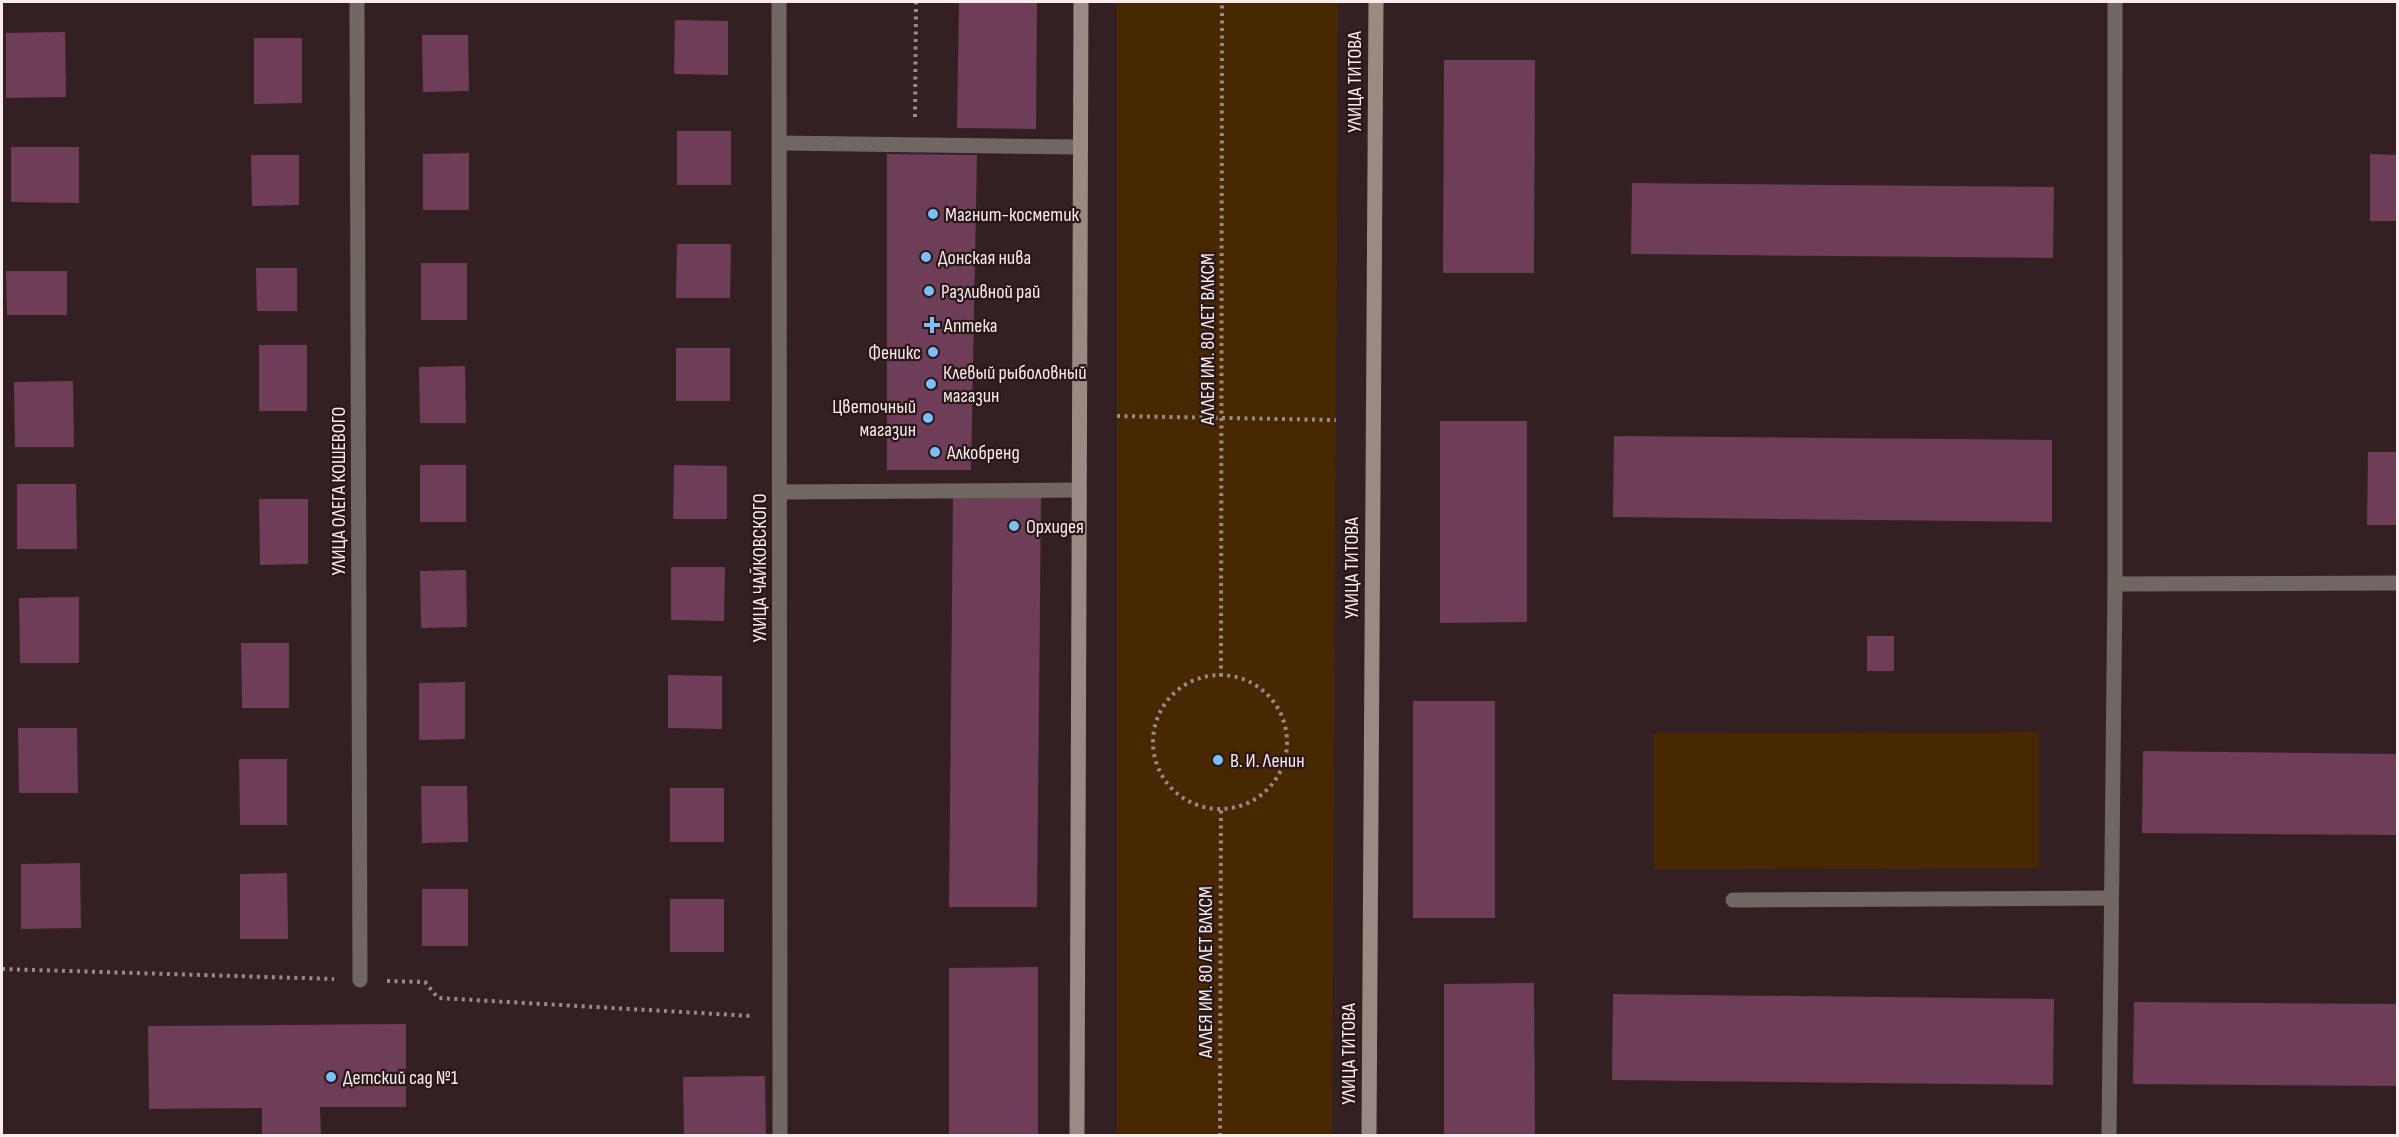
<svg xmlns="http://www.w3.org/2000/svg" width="2399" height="1137" font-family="'Sofia Sans Condensed',sans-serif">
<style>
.green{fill:#482800}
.building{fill:#6e3d57}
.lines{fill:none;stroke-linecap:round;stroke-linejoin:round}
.path{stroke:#9b8a8b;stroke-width:4;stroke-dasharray:3 4.5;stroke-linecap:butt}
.lane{stroke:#706662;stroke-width:15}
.street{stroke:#706662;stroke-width:15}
.secondary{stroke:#998a84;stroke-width:15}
.poi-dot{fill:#7abff8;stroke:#2a1719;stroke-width:2}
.labels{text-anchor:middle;stroke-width:4.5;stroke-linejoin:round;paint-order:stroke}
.street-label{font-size:20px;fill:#faecec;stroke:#2a1719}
.poi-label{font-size:20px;fill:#faecec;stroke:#2a1719;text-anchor:start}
</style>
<rect width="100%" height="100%" fill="#342022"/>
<g class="green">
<polygon points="1117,2 1338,2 1332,1135 1117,1135"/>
<polygon points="2039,732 2039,868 1654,869 1654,733"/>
</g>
<g class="building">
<polygon points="959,2 1037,2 1036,129 957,128"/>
<polygon points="675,20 728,21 728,75 674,74"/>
<polygon points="65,32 66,97 6,98 6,33"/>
<polygon points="422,35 468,35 469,91 423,92"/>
<polygon points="254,38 302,38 302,103 254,104"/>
<polygon points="1444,60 1535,60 1534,273 1443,273"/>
<rect x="677" y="131" width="54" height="54"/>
<polygon points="11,147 79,147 79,203 11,202"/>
<polygon points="469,153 469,210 423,210 423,154"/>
<polygon points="887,154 977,155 971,470 887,470"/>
<polygon points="2370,154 2398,155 2398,221 2370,221"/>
<polygon points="251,155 299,155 299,205 252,206"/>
<polygon points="1632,183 2054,187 2053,258 1631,254"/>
<polygon points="677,244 731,244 730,298 676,298"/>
<rect x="421" y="263" width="46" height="57"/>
<polygon points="256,268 297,268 297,311 257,311"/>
<polygon points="6,271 67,271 67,315 7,315"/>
<rect x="259" y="345" width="48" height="66"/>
<rect x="676" y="348" width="54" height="53"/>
<polygon points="465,366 466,423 420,423 419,367"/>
<polygon points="73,381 74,447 15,447 14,382"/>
<polygon points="1440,421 1527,421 1527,622 1440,623"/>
<polygon points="1614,436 2052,440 2052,522 1613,517"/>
<polygon points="2368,452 2398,452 2398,525 2367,525"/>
<rect x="420" y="465" width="46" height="57"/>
<polygon points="674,465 727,466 727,519 673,519"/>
<polygon points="17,484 76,484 77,549 17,549"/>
<polygon points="953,495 1041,496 1037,907 949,907"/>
<polygon points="259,499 308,499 308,564 260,565"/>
<polygon points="671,567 725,567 724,621 671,620"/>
<polygon points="466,570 467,627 421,628 420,571"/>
<polygon points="79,597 79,663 20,663 19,598"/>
<rect x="1867" y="636" width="27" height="35"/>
<polygon points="241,643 289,643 289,708 242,708"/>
<polygon points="668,675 722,676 722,729 668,728"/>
<polygon points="465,682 465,739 419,740 419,683"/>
<rect x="1413" y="701" width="82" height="217"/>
<polygon points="18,728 77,728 78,793 19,793"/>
<polygon points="2143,751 2398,754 2398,835 2142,833"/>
<polygon points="239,759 287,759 287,825 240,825"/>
<polygon points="421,786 467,786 468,842 422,843"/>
<rect x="670" y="788" width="54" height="54"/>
<polygon points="80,863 81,928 21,929 21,864"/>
<polygon points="287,873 288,939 240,939 240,874"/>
<rect x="422" y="889" width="46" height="57"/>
<rect x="670" y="899" width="54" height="53"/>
<polygon points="1038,967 1038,1136 949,1136 949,968"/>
<polygon points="1534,983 1535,1136 1444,1136 1444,984"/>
<polygon points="1613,994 2054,999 2053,1085 1612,1080"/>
<polygon points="2134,1002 2398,1004 2398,1086 2133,1084"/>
<polygon points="406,1024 406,1107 320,1107 321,1136 262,1136 262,1108 149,1109 148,1026"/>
<polygon points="765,1076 766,1136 684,1136 683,1077"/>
</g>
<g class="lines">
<g class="path">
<polyline points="915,117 916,2"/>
<polyline points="1117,416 1336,420"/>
<circle cx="1220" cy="742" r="67"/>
<polyline points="1221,676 1222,2"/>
<polyline points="2,969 334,979"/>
<polyline points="387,981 425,982 438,998 752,1016"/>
<polyline points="1220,1136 1221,809"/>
</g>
<g class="lane">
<polyline points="780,143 1079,147"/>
<polyline points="780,492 1078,490"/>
<polyline points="2115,584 2398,583"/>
<polyline points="1733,900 2111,898"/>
</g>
<g class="street">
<polyline points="357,2 360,980"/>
<polyline points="779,2 780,1136"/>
<polyline points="2109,1136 2115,584 2115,2"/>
</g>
<g class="secondary">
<polyline points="1077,1136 1081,2"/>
<polyline points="1369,1136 1376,2"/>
</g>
</g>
<g class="poi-dot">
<circle cx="933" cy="214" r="6"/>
<circle cx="926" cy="257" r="6"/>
<circle cx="929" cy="291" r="6"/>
<path d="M929 316h6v6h6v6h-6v6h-6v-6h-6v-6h6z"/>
<circle cx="933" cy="352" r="6"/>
<circle cx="931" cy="384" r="6"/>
<circle cx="928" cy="418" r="6"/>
<circle cx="935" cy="452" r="6"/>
<circle cx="1014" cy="526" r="6"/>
<circle cx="1218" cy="760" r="6"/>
<circle cx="331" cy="1077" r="6"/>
</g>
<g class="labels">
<g class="street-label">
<text transform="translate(1354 82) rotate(-90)" y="7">УЛИЦА ТИТОВА</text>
<text transform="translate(1207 339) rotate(-90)" y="7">АЛЛЕЯ ИМ. 80 ЛЕТ ВЛКСМ</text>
<text transform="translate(338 491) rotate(-90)" y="7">УЛИЦА ОЛЕГА КОШЕВОГО</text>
<text transform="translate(759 568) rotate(-90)" y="7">УЛИЦА ЧАЙКОВСКОГО</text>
<text transform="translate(1351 568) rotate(-90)" y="7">УЛИЦА ТИТОВА</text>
<text transform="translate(1205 972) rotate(-90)" y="7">АЛЛЕЯ ИМ. 80 ЛЕТ ВЛКСМ</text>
<text transform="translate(1348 1054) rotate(-90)" y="7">УЛИЦА ТИТОВА</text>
</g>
<g class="poi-label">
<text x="945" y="221">Магнит-косметик</text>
<text x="938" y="264">Донская нива</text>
<text x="941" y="298">Разливной рай</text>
<text x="944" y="332">Аптека</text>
<text x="921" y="359" text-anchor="end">Феникс</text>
<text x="943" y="379">Клевый рыболовный<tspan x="943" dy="23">магазин</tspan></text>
<text x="916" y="413" text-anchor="end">Цветочный<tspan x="916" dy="23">магазин</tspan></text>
<text x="947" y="459">Алкобренд</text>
<text x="1026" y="533">Орхидея</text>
<text x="1230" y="767">В. И. Ленин</text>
<text x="343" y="1084">Детский сад №1</text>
</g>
</g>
<rect width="2399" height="1137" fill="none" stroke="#faecec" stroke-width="6"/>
</svg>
